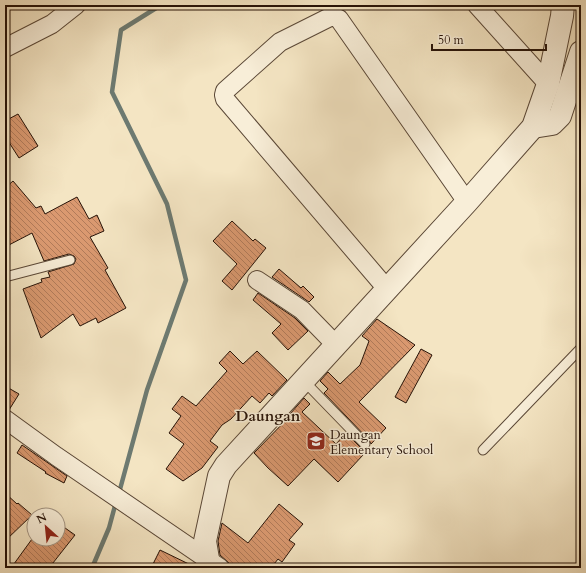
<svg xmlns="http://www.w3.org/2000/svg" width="586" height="573" font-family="Cardo,serif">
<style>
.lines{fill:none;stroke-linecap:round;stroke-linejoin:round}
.stream{stroke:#6d7a71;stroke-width:4.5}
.building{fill:url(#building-back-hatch);stroke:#261207}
.service-casing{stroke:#5a4736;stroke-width:11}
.minor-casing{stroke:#5a4736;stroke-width:20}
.tertiary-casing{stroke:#5a4736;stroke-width:24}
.service{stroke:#f8eed8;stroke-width:9}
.minor{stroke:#f8eed8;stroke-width:18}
.tertiary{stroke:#f8eed8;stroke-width:22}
.labels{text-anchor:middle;stroke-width:3;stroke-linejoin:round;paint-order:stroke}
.poi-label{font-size:13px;fill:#261207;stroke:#f8eed8;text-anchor:start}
.quarter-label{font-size:15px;font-weight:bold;fill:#261207;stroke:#f8eed8}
</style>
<defs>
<pattern id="building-back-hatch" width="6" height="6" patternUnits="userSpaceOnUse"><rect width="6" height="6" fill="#da9970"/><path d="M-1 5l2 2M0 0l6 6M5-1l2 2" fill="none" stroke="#b17b5a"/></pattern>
</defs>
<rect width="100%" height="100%" fill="#f4e5c3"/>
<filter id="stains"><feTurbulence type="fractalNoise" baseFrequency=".005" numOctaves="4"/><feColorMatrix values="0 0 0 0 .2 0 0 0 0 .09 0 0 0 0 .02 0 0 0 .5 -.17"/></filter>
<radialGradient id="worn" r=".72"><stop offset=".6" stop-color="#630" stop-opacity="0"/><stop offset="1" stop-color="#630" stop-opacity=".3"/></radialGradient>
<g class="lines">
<g class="stream">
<polyline points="119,493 147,390 186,280 167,204 112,92 121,30 161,5"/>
<polyline points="92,568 109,528 116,502"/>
</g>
</g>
<g class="building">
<polygon points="18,114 38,146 19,158 5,136 5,121"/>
<polygon points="13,181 36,208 41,206 45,214 77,197 89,219 97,215 104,231 90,237 108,268 105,270 126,308 98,323 96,318 80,326 73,314 41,338 23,289 42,282 41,279 50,277 48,272 74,264 76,259 74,256 69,254 44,261 32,233 5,247 5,188"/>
<polygon points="232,221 253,241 255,239 266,248 232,290 222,281 237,264 213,241"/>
<polygon points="279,269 301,288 303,286 314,297 309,302 272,277"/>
<polygon points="258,293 295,318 308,331 288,350 272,333 281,324 253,300"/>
<polygon points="377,319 415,345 359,402 386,428 371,444 369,440 324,393 328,389 320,381 328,372 340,384 360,365 369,341 362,336"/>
<polygon points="421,349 432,355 406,403 395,397"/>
<polygon points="230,351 243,364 257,351 287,380 272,396 269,393 260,403 252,396 231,419 222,425 210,441 218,447 202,468 183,481 166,469 184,444 169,433 181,416 172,409 182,396 196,406 227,371 219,363"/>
<polygon points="5,386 19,394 9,410 5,409"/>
<polygon points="304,398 310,404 302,412 336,444 346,433 361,448 365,450 361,453 363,455 338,482 314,459 288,486 268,468 254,453 291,415 290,414"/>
<polygon points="22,445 67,476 64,483 45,473 46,472 17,453"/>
<polygon points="5,493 17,504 18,503 32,515 5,541"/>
<polygon points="279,504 303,524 289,540 295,544 282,562 278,559 271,568 230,568 229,563 220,555 218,541 222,523 248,543"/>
<polygon points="58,523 75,535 49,568 11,568 32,539 58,539"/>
<polygon points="160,550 195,567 195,568 151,568"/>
</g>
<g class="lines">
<g class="service-casing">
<g id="service">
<polyline points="5,277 70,260"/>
<polyline points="303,380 365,444"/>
<polyline points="483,450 581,348"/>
</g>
</g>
<g class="minor-casing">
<g id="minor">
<polyline points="477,5 548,84"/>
<polyline points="5,48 52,24 76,5"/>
<polyline points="257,280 302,310 336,345"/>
<polyline points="387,289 225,99 224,95 225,91 280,42 330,17 335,17 339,19 467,202"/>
<polyline points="5,419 56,456 220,568"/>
</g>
</g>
<g class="tertiary-casing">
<g id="tertiary">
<polyline points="533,127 552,124 560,116 581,52"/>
<polyline points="207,568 208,559 205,541 219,476 226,465 467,202 533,127 548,84 562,16 563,5"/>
</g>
</g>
<use href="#service" class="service"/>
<use href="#minor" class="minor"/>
<use href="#tertiary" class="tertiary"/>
</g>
<defs>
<g id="school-square" transform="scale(1)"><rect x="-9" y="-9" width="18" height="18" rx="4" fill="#8f2418" stroke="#f8eed8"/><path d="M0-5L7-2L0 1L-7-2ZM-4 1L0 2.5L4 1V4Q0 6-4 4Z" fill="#fff"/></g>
</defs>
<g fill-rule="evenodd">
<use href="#school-square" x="316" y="441"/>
</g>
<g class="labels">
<g class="poi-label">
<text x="330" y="439">Daungan<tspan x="330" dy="15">Elementary School</tspan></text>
</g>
<g class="quarter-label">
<text x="268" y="421">Daungan</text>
</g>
</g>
<rect width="586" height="573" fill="none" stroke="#f4e5c3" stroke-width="20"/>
<rect x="6" y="6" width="574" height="561" fill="none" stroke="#261207" stroke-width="2"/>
<rect x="10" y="10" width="566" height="553" fill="none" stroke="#261207"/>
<g transform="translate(46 527) rotate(333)"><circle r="19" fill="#f8eed8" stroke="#a49684"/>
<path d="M0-3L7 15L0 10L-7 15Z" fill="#8f2418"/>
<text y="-6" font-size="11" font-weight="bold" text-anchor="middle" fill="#261207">N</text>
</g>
<path d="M432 44v6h114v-6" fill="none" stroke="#261207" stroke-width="2"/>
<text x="438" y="44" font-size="12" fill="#261207" stroke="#f8eed8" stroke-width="3" paint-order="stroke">50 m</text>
<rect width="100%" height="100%" filter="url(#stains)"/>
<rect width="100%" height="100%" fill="url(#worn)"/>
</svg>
